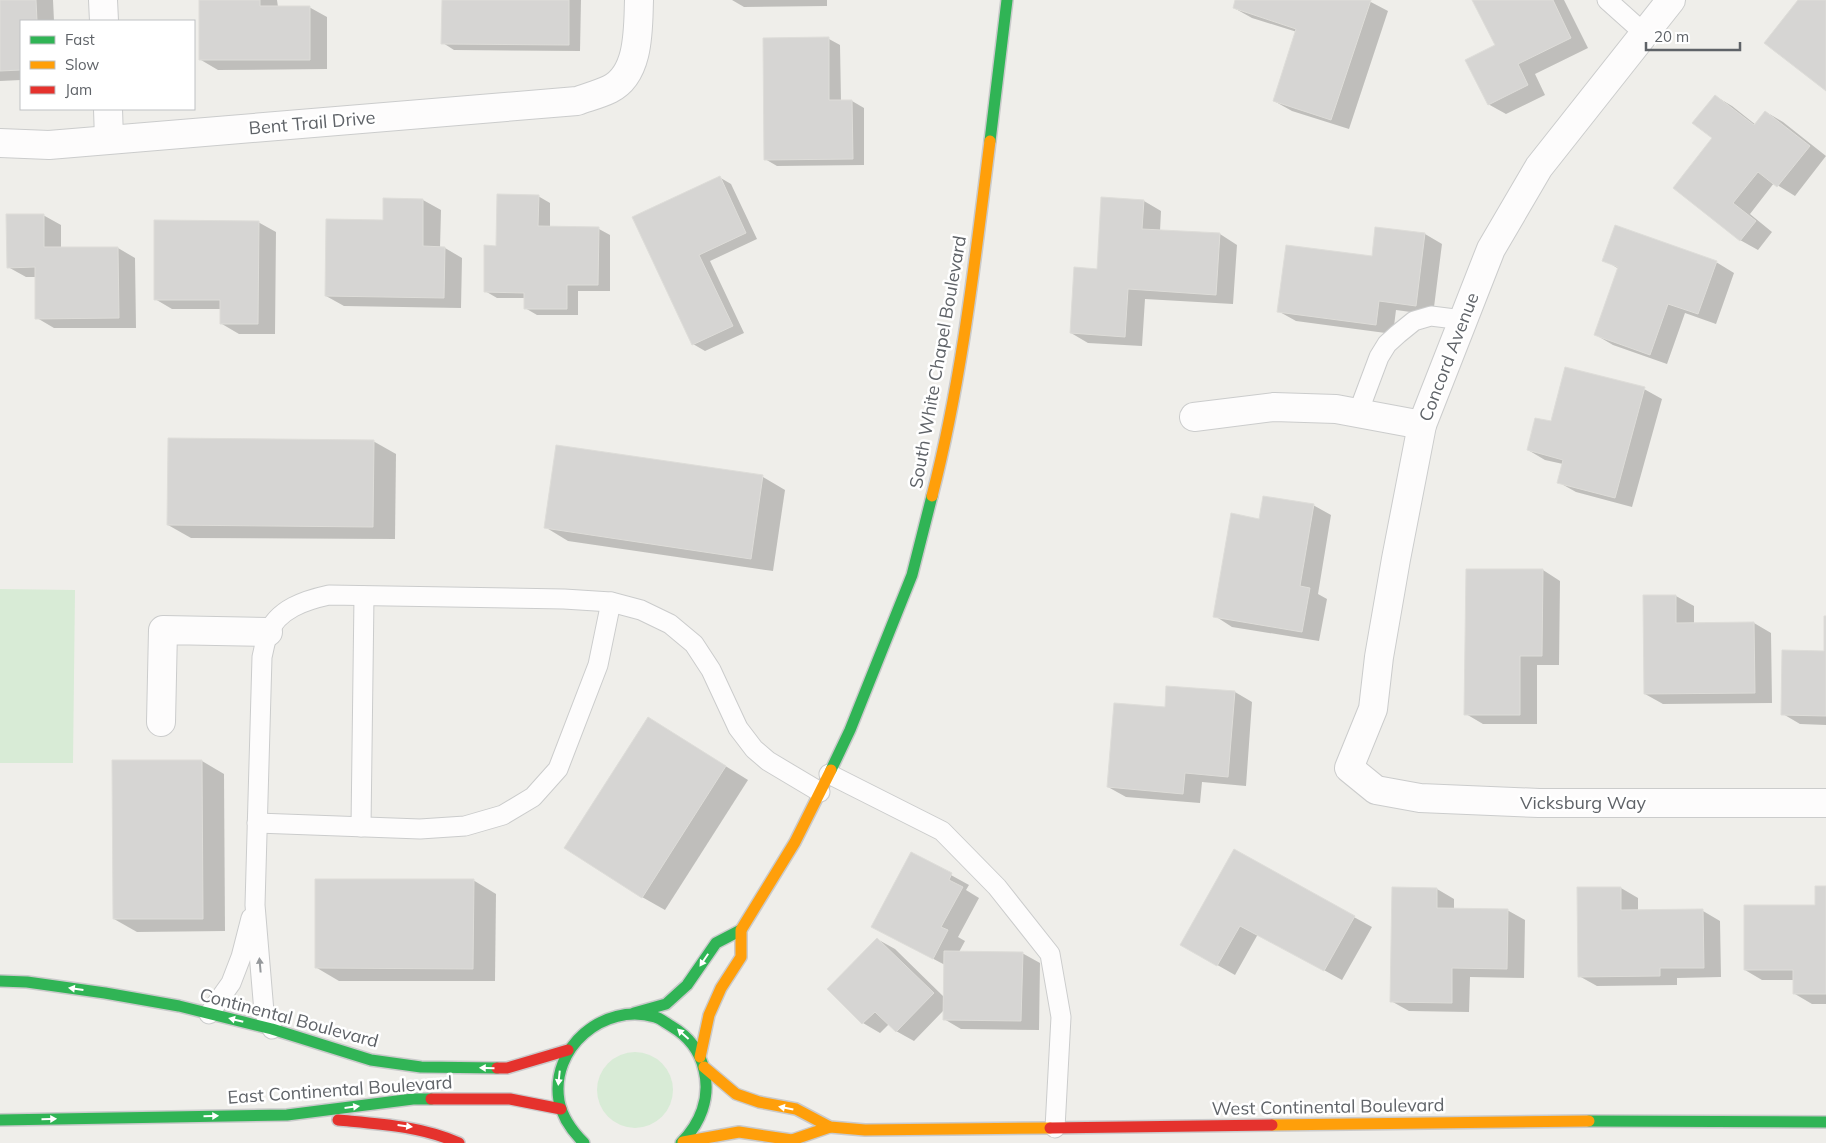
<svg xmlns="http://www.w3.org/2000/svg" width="1826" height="1143" font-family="Mulish,sans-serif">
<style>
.green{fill:#d8ebd6}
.shadow{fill:#0003}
.building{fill:#d6d5d3;stroke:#deddd9}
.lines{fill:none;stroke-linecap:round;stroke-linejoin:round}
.lane-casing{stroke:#cbcccc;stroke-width:21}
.street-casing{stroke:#cbcccc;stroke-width:30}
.fast-casing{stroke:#cacacb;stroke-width:14}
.slow-casing{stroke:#cacacb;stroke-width:14}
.jam-casing{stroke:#cacacb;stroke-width:14}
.lane{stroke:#fdfcfc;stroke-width:19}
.street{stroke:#fdfcfc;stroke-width:28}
.fast{stroke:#30b455;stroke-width:11}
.slow{stroke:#ff9f0a;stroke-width:11}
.jam{stroke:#e5322d;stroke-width:11}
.oneway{fill:#fff}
.oneway2{fill:#96999c}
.labels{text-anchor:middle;stroke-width:5;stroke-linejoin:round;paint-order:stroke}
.street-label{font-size:18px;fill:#5f6368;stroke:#fff}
</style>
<rect width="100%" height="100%" fill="#efeeea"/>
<g class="green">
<polygon points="0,589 75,590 73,763 0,763"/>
<circle cx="635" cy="1090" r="38"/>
</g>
<g class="shadow">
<polygon points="0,0 53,0 54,21 21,21 21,80 0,81"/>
<polygon points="200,0 277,0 278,7 309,7 327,17 327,69 218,70 201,60"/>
<polygon points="443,0 581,0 580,51 454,50 443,43"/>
<polygon points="732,0 827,0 827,6 744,7"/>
<polygon points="1237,0 1367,0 1388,11 1349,129 1292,111 1274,101 1297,32 1252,18 1234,8"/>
<polygon points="1474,0 1564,0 1588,48 1535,74 1545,95 1506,114 1488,104 1496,46"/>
<polygon points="829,39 840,45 841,101 852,101 864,108 864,165 777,166 765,159"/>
<polygon points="1715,96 1732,106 1756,125 1766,112 1783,122 1826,156 1795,196 1774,183 1750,214 1772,232 1758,250 1740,240 1714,138"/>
<polygon points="719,177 731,184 757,239 710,261 744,333 705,351 693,344 634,217"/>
<polygon points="538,196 550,203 550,228 599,229 610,235 610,291 578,291 578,315 537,315 525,308 525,298 497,298 485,291 498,247"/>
<polygon points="385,200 423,200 441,210 440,248 445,248 462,258 461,308 344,306 326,296 384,221"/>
<polygon points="1144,201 1161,211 1160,231 1220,234 1237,245 1233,304 1145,299 1142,346 1088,343 1071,333 1098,270"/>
<polygon points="43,215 61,225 61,248 118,248 135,258 136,328 54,328 37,318 36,277 26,277 8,267"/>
<polygon points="258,222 276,232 275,334 239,334 222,324 222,309 172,309 155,299"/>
<polygon points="1425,234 1442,244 1433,315 1396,310 1393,334 1296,321 1278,311 1373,258"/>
<polygon points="1604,260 1716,262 1734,273 1716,324 1685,313 1667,364 1613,345 1596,335 1619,269"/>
<polygon points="1644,389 1662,399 1632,507 1576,492 1558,482 1563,464 1545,460 1528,450 1552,423"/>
<polygon points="373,441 396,454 395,539 191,538 168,525"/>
<polygon points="763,477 785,490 773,571 568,541 545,527"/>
<polygon points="1313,505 1331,515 1318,594 1327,599 1319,641 1232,627 1215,616 1260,520"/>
<polygon points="1543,570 1560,581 1559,665 1537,665 1537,724 1483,724 1466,714"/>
<polygon points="1644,596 1676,596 1694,606 1694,624 1754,623 1771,633 1772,703 1663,704 1645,694"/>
<polygon points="1826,617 1826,725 1800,724 1783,714 1825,652"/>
<polygon points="1168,687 1235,692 1252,702 1246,786 1202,782 1200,803 1126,797 1108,787 1166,708"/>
<polygon points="648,718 748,780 665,910 642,897"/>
<polygon points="202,761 224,774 225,931 137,932 114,919"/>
<polygon points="1234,851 1372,927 1342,980 1258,934 1235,975 1182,945"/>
<polygon points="911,853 969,885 966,890 979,898 958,937 965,941 959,952 1022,953 1040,963 1039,1030 961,1029 944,1019 944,1010 914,1041 896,1031 889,1024 880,1033 863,1023 829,989 877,939 895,949 944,997 945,965 890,936"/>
<polygon points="473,880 496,894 495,981 339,981 317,968"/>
<polygon points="1826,887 1826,1004 1812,1004 1795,994 1795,980 1762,980 1745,970 1817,906"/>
<polygon points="1621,888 1638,898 1638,911 1703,911 1720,921 1721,977 1677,978 1677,985 1597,986 1579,976"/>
<polygon points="1437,889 1454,899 1454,909 1507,910 1525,920 1524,978 1470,977 1469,1012 1409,1011 1391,1001"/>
</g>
<g class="building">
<polygon points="0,0 36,0 37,21 21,21 21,70 0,71"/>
<polygon points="199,0 260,0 260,6 310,6 310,60 199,60"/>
<polygon points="442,0 569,0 569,45 441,44"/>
<polygon points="1235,0 1371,0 1331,120 1273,101 1296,29 1233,8"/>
<polygon points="1472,0 1553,0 1571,38 1518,64 1528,85 1488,105 1465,60 1495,45"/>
<polygon points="1798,0 1826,0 1826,91 1764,43"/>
<polygon points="829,37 829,100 852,100 853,159 764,160 763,38"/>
<polygon points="1715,95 1754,125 1765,111 1810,146 1777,187 1758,172 1733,203 1756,221 1740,241 1673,188 1712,138 1692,123"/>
<polygon points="720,176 746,233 699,255 733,326 692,345 632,217"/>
<polygon points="497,194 539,195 538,226 599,227 598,285 567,285 567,309 524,309 524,293 484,292 484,245 496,246"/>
<polygon points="1101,197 1144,200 1142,229 1220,233 1216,295 1128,289 1125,337 1070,333 1074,267 1097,269"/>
<polygon points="383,198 423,199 423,246 445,247 444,298 325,296 326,219 383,220"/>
<polygon points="6,214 44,214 44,247 118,247 119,318 35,319 35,267 7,268"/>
<polygon points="154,220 259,221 258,324 220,324 220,300 154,300"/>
<polygon points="1615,225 1717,261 1698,314 1668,304 1650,355 1594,335 1618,267 1602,261"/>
<polygon points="1375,227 1425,233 1416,306 1379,301 1376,325 1277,312 1286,245 1372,256"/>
<polygon points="1565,367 1645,387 1615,498 1557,483 1563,460 1527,450 1535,418 1551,421"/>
<polygon points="168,438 374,440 373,527 167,525"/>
<polygon points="556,445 763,475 751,559 544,528"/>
<polygon points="1263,496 1314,504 1300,586 1310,588 1302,632 1213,617 1231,513 1259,519"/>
<polygon points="1466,569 1543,569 1542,656 1520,656 1520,715 1464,715"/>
<polygon points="1643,595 1676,595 1676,623 1754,622 1755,693 1644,694"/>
<polygon points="1824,616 1826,616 1826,716 1781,715 1782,650 1824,651"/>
<polygon points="1166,686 1235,691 1228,777 1185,773 1183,794 1107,787 1114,703 1165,707"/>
<polygon points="648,717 726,766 642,898 564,848"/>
<polygon points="112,760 202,760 203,919 113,919"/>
<polygon points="1234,849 1355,916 1324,971 1240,926 1217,966 1180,945"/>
<polygon points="911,852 952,873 949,880 963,887 941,927 948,930 933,959 871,927"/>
<polygon points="315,879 474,879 473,969 315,968"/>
<polygon points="1815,886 1826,886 1826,994 1793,994 1793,970 1744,970 1744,905 1815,905"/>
<polygon points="1392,887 1437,888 1437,908 1508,909 1507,969 1452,968 1452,1003 1390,1002"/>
<polygon points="1577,887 1621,887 1621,910 1703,909 1704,968 1660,968 1660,976 1578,977"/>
<polygon points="877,938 934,993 896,1032 875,1012 862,1024 827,989"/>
<polygon points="944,951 1023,952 1021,1021 943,1020"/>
</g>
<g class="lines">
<g class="lane-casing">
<g id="lane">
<polyline points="1607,0 1645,34"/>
<polyline points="1358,413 1379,357 1387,344 1398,334 1414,321 1431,316 1463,320"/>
<polyline points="829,774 942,831 997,887 1050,954 1061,1017 1055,1128"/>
<polyline points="257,823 420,829 465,826 503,815 533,797 558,769 598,665 611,602"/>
<polyline points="361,827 364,596"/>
<polyline points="209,1014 231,983 241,957 251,918"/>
<path d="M272,1029L264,1012L255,905L262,657C264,649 265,641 268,634C277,609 306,600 329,595L564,599L611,602L641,610L670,624L694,644L711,670L738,728L754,749L768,761L820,792"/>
</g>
</g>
<g class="street-casing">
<g id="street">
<polyline points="103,0 104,21"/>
<polyline points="1671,0 1539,167 1491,249 1422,425 1396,559 1379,657 1373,709 1349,768 1376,790 1420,798 1539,803 1826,803"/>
<polyline points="108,109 109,139"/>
<path d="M0,143L49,145L577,101C588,97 600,94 610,89C640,74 638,28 639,0"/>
<polyline points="1194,417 1274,407 1336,409 1422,425"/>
<polyline points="161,722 163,630 268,632"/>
</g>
</g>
<g class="fast-casing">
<g id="fast">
<polyline points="990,141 1007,0"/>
<polyline points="831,770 850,730 912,575 932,496"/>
<polyline points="0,981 27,982 105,993 179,1006 272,1029 371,1060 421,1067 497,1068"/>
<polyline points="634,1013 666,1004 687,985 716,943 741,930"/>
<polyline points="0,1120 287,1115 413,1099 431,1099"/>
<polyline points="1589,1121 1826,1122"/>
<path d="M584,1143C573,1132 562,1117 559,1101C550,1048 603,1002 655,1017C660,1018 666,1023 671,1026C688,1036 700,1051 704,1070C711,1098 700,1124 681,1143"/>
</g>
</g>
<g class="slow-casing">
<g id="slow">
<path d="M932,496C962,380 975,260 990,141"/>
<polyline points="700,1057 709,1015 721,988 741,957 741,930 795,842 831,770"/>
<polyline points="704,1067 736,1094 759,1102 796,1109 830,1127 865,1130 1050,1128"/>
<polyline points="1272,1125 1589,1121"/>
<polyline points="683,1142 739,1132 792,1140 830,1127"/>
</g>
</g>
<g class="jam-casing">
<g id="jam">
<polyline points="497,1068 507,1068 568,1050"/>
<polyline points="431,1099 510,1099 561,1109"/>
<path d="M338,1120C380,1124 420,1126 459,1143"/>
<polyline points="1050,1128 1272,1125"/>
</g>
</g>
<use href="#lane" class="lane"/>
<use href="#street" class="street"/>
<use href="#fast" class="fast"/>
<use href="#slow" class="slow"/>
<use href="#jam" class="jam"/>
</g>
<defs><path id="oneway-solid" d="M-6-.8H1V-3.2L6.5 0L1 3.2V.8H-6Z" transform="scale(1.25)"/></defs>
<g class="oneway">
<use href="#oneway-solid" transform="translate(704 960) rotate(124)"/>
<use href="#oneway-solid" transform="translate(76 989) rotate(-172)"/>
<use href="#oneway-solid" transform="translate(236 1020) rotate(-166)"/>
<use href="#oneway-solid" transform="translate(683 1034) rotate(-138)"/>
<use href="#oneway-solid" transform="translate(487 1068) rotate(-179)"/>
<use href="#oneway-solid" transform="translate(559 1078) rotate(96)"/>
<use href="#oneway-solid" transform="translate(352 1107) rotate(-7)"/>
<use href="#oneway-solid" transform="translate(786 1108) rotate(-169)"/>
<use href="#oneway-solid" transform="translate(211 1116) rotate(-1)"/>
<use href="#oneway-solid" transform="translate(49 1119) rotate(-1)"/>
<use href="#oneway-solid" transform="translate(405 1126) rotate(7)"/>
</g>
<use class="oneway2" href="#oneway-solid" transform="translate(260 965) rotate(-95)"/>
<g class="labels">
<g class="street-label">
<text transform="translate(312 123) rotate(-5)" y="6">Bent Trail Drive</text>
<text transform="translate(1449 357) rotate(-69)" y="6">Concord Avenue</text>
<text transform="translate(938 362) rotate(-80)" y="6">South White Chapel Boulevard</text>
<text x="1583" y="809">Vicksburg Way</text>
<text transform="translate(289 1018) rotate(15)" y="6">Continental Boulevard</text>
<text transform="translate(340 1090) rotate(-4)" y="6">East Continental Boulevard</text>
<text transform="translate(1328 1107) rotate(-1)" y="6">West Continental Boulevard</text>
</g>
</g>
<rect x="20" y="20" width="175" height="90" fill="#ffffff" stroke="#bfc1c3"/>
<rect x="30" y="36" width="25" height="8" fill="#30b455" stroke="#bfc1c3"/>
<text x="65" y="45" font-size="15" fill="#5f6368">Fast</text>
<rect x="30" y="61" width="25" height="8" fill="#ff9f0a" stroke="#bfc1c3"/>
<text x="65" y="70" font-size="15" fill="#5f6368">Slow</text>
<rect x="30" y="86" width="25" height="8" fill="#e5322d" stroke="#bfc1c3"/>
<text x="65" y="95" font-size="15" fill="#5f6368">Jam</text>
<path d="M1646 42v8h94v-8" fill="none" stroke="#5f6368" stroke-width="2.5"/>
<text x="1654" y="42" font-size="15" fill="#5f6368" stroke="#ffffff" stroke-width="4" paint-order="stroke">20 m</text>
</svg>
